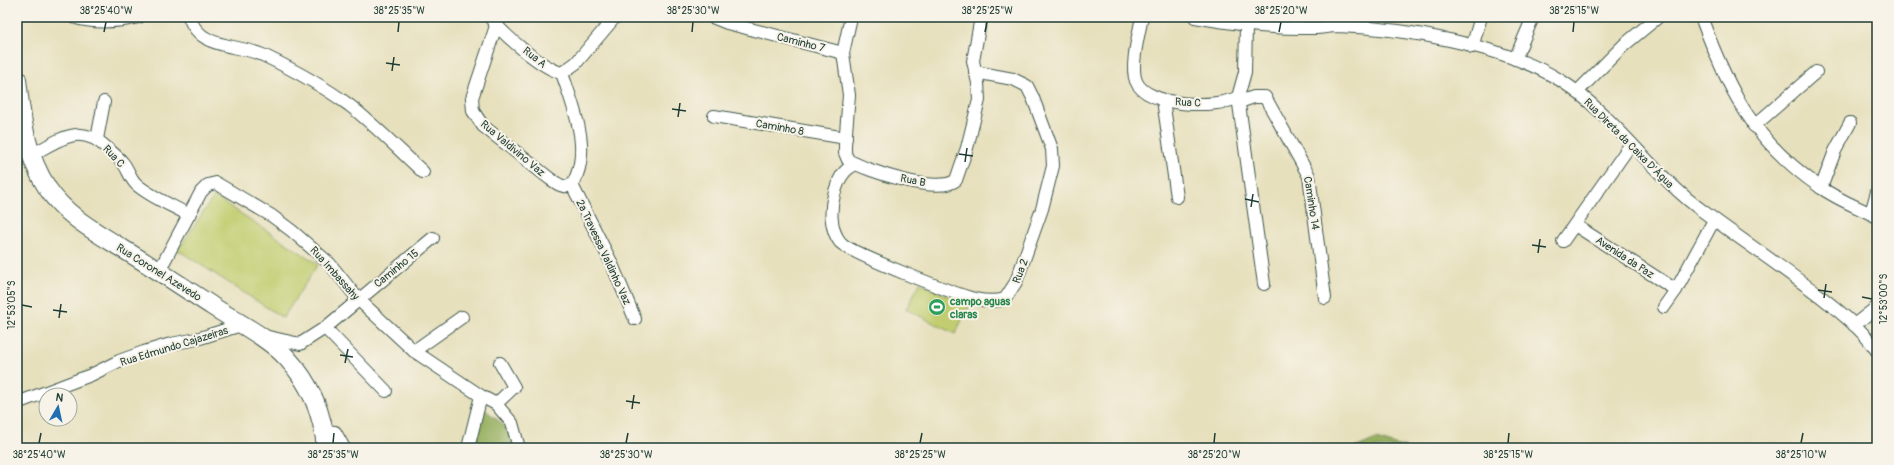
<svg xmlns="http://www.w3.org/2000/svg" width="1894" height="465" font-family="Pangolin,sans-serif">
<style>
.green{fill:#c1cd6f;stroke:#708552}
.forest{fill:#98b062;stroke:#5c764b}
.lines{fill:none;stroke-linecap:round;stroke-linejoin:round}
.street-casing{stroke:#3d5549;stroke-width:14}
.secondary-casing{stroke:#3d5549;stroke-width:20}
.street{stroke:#fff;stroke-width:12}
.secondary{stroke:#fff;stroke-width:18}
.ticks{fill:none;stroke:#1f3d34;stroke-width:1.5}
.labels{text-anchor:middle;stroke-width:4;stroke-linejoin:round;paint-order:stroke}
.street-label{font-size:11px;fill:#1f3d34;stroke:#f7f3e8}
.leisure-label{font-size:11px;font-weight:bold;fill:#27864d;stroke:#f7f3e8;text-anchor:start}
.neatline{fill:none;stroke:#1f3d34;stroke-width:1.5}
.ticks-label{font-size:10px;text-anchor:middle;fill:#1f3d34}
</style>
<rect width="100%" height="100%" fill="#f7f3e8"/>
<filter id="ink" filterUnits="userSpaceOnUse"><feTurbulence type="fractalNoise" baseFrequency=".025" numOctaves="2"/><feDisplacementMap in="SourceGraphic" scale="8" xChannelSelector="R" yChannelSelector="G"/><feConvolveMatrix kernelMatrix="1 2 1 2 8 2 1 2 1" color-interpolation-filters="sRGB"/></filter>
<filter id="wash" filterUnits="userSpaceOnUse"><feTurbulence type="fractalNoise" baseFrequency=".012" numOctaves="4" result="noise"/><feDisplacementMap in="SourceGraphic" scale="16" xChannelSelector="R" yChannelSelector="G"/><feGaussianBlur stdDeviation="0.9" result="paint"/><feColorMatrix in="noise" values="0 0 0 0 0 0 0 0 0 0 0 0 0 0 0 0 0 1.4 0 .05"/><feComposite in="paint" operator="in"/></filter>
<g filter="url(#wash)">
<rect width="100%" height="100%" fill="#e7e0bd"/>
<g class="green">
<polygon points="214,196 318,264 283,318 178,250"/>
<polygon points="920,283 969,306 955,334 906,309"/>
</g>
<g class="forest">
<polygon points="483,408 512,432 513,448 476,448"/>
<polygon points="1376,439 1406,448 1355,448"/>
</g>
</g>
<g filter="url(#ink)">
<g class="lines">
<g class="street-casing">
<g id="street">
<path d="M73,17C95,24 118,22 139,17"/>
<path d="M189,17C201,51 238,43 265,56C294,70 323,86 349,105C375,125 399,150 423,172"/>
<path d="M490,17C501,33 543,69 562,73L576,63L615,17"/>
<polyline points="712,17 727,23 843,53"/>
<path d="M851,17L843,53L849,95L845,145V153L848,160C867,171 939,195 956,180L967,148L979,100L978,83L973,61L981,17"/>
<path d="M1142,17C1139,33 1130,66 1136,81C1146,107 1218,109 1238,97L1245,72L1246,26"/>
<path d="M1195,17C1234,24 1274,29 1314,28C1322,28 1330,26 1337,26C1404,28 1503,45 1560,80C1615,115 1651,174 1704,212C1742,240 1782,267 1820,296C1840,312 1863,330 1877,351"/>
<path d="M1701,17C1729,91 1753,141 1820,187C1838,200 1858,207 1877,217"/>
<path d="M496,26L472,98L473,111L483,126L549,178C556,183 563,189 572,185"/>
<polyline points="1472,47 1481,17"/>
<polyline points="1515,59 1533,17"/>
<path d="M562,73C573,107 593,150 572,185"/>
<polyline points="1577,92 1624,45 1658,17"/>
<polyline points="1238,97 1264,284"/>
<polyline points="1163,100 1177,197"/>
<polyline points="1239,102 1254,97 1265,97 1309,176 1325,298"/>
<polyline points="714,116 846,138"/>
<polyline points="1754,126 1816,72"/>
<polyline points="97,139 104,102"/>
<path d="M31,155C60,140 79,122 107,148C113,153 119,158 123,163C128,169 130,178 136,184C149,196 173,206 189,215"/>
<path d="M856,164C842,170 838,181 834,195C830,210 830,229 840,242C849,253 957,295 975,299C985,301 995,302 1005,299L1016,282L1042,209L1053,166L1052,149L1033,98L1027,86L1013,79L975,72"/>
<polyline points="572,185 611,262 635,319"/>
<polyline points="1821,188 1835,151 1850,123"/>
<polyline points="1871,213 1877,192"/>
<polyline points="1575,225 1676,290"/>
<polyline points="1563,241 1631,144"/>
<polyline points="159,271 201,192 208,185 216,183 272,216 292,231 330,264 358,299 414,351 481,396 496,404 512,423 519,448"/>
<polyline points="1664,307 1676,290 1714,220"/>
<polyline points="1854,325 1877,307"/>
<polyline points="325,328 386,391"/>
<polyline points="264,336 300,344 325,328 433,238"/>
<polyline points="414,351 462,317"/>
<polyline points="17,403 91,375 119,361 144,352 171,344 197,339 241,325"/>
<polyline points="496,404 514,387 500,363"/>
<polyline points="324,431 335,432 344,448"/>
<polyline points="468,448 481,396"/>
</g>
</g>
<g class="secondary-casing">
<path id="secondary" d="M17,79C21,117 26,156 48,189C66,216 96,232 123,249C153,267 183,287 212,306C235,321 269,338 287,358C310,383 323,414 326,448"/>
</g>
<use href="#street" class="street"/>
<use href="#secondary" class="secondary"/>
</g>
</g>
<path class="ticks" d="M104,32L106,22M398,32L399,22M692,32L693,22M985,32L987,22M1279,32L1281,22M1573,32L1574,22M386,63L400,65M392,71L394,57M672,109L686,111M678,117L680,103M959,154L973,156M965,162L967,148M1245,199L1259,202M1251,207L1253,194M1532,245L1546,247M1538,253L1540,239M1818,290L1832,292M1862,297L1872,299M1824,298L1826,284M22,305L32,307M53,310L67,312M59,318L61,304M340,355L353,357M345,363L348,349M626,401L640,403M632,409L634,395M39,443L41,433M333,443L334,433M626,443L628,433M920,443L922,433M1214,443L1215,433M1508,443L1509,433M1801,443L1803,433"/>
<defs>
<g id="stadium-disc" transform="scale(0.9)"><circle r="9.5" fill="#2e9e5b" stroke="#f7f3e8"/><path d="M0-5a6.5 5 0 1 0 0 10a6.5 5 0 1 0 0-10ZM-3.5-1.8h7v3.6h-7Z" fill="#fff"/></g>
</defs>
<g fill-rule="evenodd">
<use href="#stadium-disc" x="937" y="307"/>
</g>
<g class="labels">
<g class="street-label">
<text transform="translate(801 42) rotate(14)" y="4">Caminho 7</text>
<text transform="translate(535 57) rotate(38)" y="4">Rua A</text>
<text transform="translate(1188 102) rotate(3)" y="4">Rua C</text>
<text transform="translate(780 127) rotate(10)" y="4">Caminho 8</text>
<text transform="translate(1629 143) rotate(45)" y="4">Rua Direta da Caixa D'Água</text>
<text transform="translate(513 148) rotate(40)" y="4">Rua Valdivino Vaz</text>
<text transform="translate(114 156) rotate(47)" y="4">Rua C</text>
<text transform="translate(913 180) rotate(11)" y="4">Rua B</text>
<text transform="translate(1312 203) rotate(81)" y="4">Caminho 14</text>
<text transform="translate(604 252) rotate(65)" y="4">2ª Travessa Valdinho Vaz</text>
<text transform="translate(1625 257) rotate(33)" y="4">Avenida da Paz</text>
<text transform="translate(396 268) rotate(-39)" y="4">Caminho 15</text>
<text transform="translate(1020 271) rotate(-69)" y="4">Rua 2</text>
<text transform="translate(159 272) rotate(32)" y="4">Rua Coronel Azevedo</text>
<text transform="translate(335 273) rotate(48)" y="4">Rua Imbassahy</text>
<text transform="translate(174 346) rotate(-17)" y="4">Rua Edmundo Cajazeiras</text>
</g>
<g class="leisure-label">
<text x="950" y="305">campo aguas<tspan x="950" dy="13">claras</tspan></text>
</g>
</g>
<rect width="1894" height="465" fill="none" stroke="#f7f3e8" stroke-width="44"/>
<g transform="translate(58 407) rotate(9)"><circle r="19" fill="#f7f3e8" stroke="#a1aaa0"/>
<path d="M0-3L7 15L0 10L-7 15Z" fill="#1f6fb2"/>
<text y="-6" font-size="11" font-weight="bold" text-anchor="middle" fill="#1f3d34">N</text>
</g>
<rect x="22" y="22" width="1850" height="421" class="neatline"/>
<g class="ticks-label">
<text x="106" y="14">38°25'40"W</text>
<text x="399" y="14">38°25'35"W</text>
<text x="693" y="14">38°25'30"W</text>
<text x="987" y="14">38°25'25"W</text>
<text x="1281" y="14">38°25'20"W</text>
<text x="1574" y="14">38°25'15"W</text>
<text transform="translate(1883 299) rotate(-90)" y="4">12°53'00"S</text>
<text transform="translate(11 305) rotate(-90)" y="4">12°53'05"S</text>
<text x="39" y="458">38°25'40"W</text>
<text x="333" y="458">38°25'35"W</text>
<text x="626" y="458">38°25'30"W</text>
<text x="920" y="458">38°25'25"W</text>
<text x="1214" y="458">38°25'20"W</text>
<text x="1508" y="458">38°25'15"W</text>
<text x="1801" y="458">38°25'10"W</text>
</g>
</svg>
